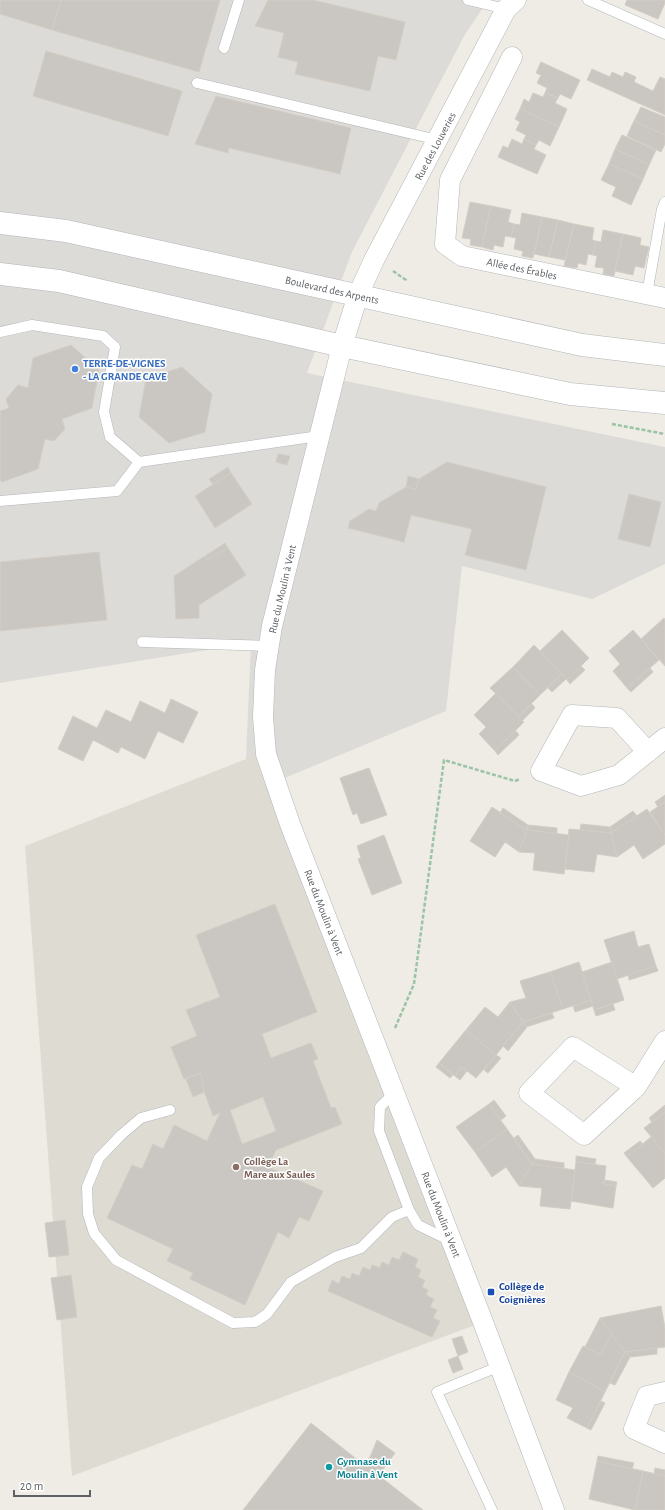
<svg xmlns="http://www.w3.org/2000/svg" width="665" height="1510" font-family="'Alegreya Sans',sans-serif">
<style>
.industrial{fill:#dddbd7}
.education{fill:#dedbd3}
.building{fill:#cac7c2;stroke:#d3cdc4;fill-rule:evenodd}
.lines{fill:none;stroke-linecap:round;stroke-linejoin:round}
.lane-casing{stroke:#b2b6b9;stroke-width:11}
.street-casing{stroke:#b2b6b9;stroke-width:21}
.secondary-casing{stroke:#b1b5b9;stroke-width:23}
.path{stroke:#9bc3a5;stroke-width:2.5;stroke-dasharray:4 2;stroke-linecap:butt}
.lane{stroke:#fff;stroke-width:10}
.street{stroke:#fff;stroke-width:20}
.secondary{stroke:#fff;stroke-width:22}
.shop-dot{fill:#3f7fe0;stroke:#fff;stroke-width:1.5}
.education-dot{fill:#8d6e63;stroke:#fff;stroke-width:1.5}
.transit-dot{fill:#1a4fb4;stroke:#fff;stroke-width:1.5}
.culture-dot{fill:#0f9aa8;stroke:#fff;stroke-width:1.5}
.labels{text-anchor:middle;stroke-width:3;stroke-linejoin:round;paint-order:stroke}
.street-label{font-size:11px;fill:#5d6165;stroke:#fff}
.shop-label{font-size:11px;font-weight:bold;fill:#366cbe;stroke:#fff;text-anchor:start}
.education-label{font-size:11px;font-weight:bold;fill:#785e54;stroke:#fff;text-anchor:start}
.transit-label{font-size:11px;font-weight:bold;fill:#164399;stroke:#fff;text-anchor:start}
.culture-label{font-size:11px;font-weight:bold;fill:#0d838f;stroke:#fff;text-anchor:start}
</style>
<rect width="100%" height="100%" fill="#eeece5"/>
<polygon class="industrial" points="0,0 488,0 464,36 352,252 307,373 665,447 665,564 592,599 462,566 446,711 258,789 246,759 251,643 0,683"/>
<polygon class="education" points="266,754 483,1322 72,1476 25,846 246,759"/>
<g class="building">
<polygon points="0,0 61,0 52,30 0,14"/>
<polygon points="61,0 220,0 199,72 52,30"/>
<polygon points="268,0 313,0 405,22 396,60 378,56 370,91 295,74 298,62 278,57 284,33 255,26"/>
<polygon points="627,0 665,0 665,3 658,19 625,5"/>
<polygon points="46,51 182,91 168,136 33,96"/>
<polygon points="541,62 580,80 571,99 560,94 558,98 545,93 547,88 537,83 541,75 536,73"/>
<polygon points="592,69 610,77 612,72 623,77 625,72 636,77 634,82 653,91 660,77 665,79 665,115 587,80"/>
<polygon points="533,93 543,97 545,93 558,98 555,103 567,109 559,127 520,109 524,99 529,102"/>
<polygon points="216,96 351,128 340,174 229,148 228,153 195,144"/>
<polygon points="641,107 665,117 665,135 634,121"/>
<polygon points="520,109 559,127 550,146 539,140 536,145 524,139 526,135 516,130 520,122 515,119"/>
<polygon points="634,121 665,135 665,144 661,152 627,136"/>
<polygon points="622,135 656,150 649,165 615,149"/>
<polygon points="512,139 522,144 524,139 536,145 534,149 546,155 537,174 498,157 503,146 508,148"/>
<polygon points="615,149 649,165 643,179 609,164"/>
<polygon points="609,164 643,179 631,205 612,196 616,187 601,180"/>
<polygon points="470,202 491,206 482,247 470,245 471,239 462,238"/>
<polygon points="491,206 511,210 508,222 514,224 511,237 505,236 503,247 494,245 493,250 482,247"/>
<polygon points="522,213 542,217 533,258 522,256 523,251 514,249 516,238 511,237 514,224 520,225"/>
<polygon points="542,217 558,220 549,257 534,254"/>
<polygon points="558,220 574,224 565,260 549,257"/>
<polygon points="574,224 594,228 592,240 596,241 593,255 588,254 586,265 578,263 577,268 564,266"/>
<polygon points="603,230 623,234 614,276 603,274 604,268 595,267 597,256 593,255 596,241 601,242"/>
<polygon points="623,234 641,238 640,245 649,247 644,268 635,266 633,275 615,271"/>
<polygon points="71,345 99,370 92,408 62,419 65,429 54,441 45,439 38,469 2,482 0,480 0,411 9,408 6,399 18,385 28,388 33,358"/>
<polygon points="182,367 212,394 205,432 169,443 139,417 146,379"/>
<polygon points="278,454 290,456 287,465 276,462"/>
<polygon points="447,462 546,487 526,570 465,555 472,529 411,515 404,542 348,528 350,521 369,509 376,511 379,503 406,487 416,489 419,479"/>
<polygon points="228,467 231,473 213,484 209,479"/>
<polygon points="231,473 252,504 215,528 195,496"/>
<polygon points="408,476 419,479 416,489 406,487"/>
<polygon points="629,494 661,502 650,547 618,539"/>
<polygon points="225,543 228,548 207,560 205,556"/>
<polygon points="228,548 246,575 199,605 199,618 176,619 174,576 205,556 207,560"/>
<polygon points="99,552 107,620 0,631 0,562"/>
<polygon points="664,618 665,620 665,666 641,639"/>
<polygon points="562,630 589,658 567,680 540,651"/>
<polygon points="633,630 659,660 627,688 613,671 620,664 609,651"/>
<polygon points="534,645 562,674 540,695 513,667"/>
<polygon points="581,666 585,670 570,684 567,680"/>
<polygon points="513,667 540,695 518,717 490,688"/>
<polygon points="650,668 653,672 631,692 627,688"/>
<polygon points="562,674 566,679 552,692 548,688"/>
<polygon points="496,693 524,722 495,751 479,734 486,727 474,715"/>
<polygon points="171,699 198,712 183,743 158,731 145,759 121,747 118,753 93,740 83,761 58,749 73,716 97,728 106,710 131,722 140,701 165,713"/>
<polygon points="532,704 535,708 522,721 518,717"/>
<polygon points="515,730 519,735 498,755 495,751"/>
<polygon points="369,768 387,815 361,824 357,813 353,815 340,778"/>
<polygon points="665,795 665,802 658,807 655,802"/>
<polygon points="665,802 665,835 650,812"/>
<polygon points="492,807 527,830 519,852 505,842 495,857 470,841"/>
<polygon points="503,808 528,825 527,830 500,813"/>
<polygon points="647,809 665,835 665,844 643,859 634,845 617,857 611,833"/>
<polygon points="633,811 637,816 611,833 610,827"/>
<polygon points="581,824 610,827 611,833 580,830"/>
<polygon points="528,825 557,828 557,834 527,830"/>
<polygon points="569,829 611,833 617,857 597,854 594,872 565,869"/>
<polygon points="527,830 569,835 564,874 533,870 535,853 519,852"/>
<polygon points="384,835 402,883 372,895 358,859 361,858 357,846"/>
<path d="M275,904L317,1012L262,1034L271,1058L311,1043L318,1059L313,1061L331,1108L335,1107L342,1124L276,1150L268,1167L323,1191L309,1221L299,1217L289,1238L278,1232L245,1305L190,1279L193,1273L167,1261L173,1249L107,1218L132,1165L142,1169L153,1144L163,1149L174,1125L207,1141L220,1113L213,1116L202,1085L204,1084L200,1073L184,1079L171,1047L197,1036L186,1010L220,997L196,935ZM263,1097L276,1131L242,1144L230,1110Z"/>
<polygon points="634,931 638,947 649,944 656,966 617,979 604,940"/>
<polygon points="579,962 591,1000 563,1009 550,972"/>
<polygon points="612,962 624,1000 594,1010 582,972"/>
<polygon points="656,966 658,971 629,980 628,975"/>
<polygon points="550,972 563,1009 523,1022 510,1002 526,998 520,981"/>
<polygon points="591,1000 593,1006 575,1012 573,1006"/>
<polygon points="510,1002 523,1022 496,1055 466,1030 485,1007 498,1017"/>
<polygon points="613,1004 615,1010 596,1016 594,1010"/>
<polygon points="552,1013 554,1018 526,1027 523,1022"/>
<polygon points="523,1022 527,1027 508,1051 503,1046"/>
<polygon points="466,1030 496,1055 476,1078 462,1067 455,1076 439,1063"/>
<polygon points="496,1055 501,1058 488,1073 484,1070"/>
<polygon points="439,1063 453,1075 450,1078 436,1067"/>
<polygon points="462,1067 467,1071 460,1080 455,1076"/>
<polygon points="200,1073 204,1084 202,1085 204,1092 193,1097 186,1079"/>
<polygon points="494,1100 506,1116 501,1120 489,1104"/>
<polygon points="489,1104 507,1129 475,1152 456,1127"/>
<polygon points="665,1105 665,1112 652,1122 649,1118"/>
<polygon points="665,1112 665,1154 644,1128"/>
<polygon points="507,1129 532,1164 519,1186 506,1167 492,1177 475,1152"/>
<polygon points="518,1135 535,1159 532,1164 514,1138"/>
<polygon points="651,1137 665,1154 665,1178 653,1188 627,1157"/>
<polygon points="640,1141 643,1144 627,1157 624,1153"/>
<polygon points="576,1156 596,1159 595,1164 576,1162"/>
<polygon points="535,1159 564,1163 564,1168 532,1164"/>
<polygon points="576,1162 606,1166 604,1184 616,1186 613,1208 571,1201"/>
<polygon points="532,1164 575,1170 570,1209 540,1206 542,1188 519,1186"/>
<polygon points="604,1180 617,1182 616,1186 604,1184"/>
<polygon points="65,1220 69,1255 49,1257 45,1223"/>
<polygon points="403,1252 418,1259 415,1267 421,1270 418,1277 425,1280 422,1287 428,1290 426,1295 434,1299 430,1307 437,1310 433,1318 440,1321 432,1337 328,1291 332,1280 339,1284 342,1276 350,1279 352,1273 359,1276 363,1267 370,1270 372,1265 380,1268 382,1262 389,1265 392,1257 399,1260"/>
<polygon points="71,1275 77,1317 57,1320 51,1278"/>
<polygon points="661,1306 665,1328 665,1347 625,1352 600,1318"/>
<polygon points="600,1318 612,1334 601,1355 585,1347"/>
<polygon points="612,1334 625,1352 605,1392 569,1372 583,1346 601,1355"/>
<polygon points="462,1336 468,1352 458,1356 452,1339"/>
<polygon points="657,1348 657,1354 630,1357 625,1352"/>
<polygon points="625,1352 630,1357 615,1385 610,1383"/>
<polygon points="458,1356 463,1369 453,1373 448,1360"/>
<polygon points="569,1372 605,1392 587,1428 567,1418 573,1408 556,1400"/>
<polygon points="601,1401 605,1403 591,1430 587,1428"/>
<polygon points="311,1423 364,1465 370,1457 384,1468 378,1475 423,1510 243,1510"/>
<polygon points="377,1440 395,1453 384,1468 370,1457"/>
<polygon points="598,1456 634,1463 632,1469 597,1461"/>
<polygon points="597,1461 643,1471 635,1510 589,1499"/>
<polygon points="655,1468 665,1470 665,1476 654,1474"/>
<polygon points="643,1471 665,1476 665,1510 635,1510"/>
</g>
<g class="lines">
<g class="lane-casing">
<g id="lane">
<polyline points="468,0 506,9"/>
<polyline points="588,0 665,34"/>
<polyline points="224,48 239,0"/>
<polyline points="197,83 438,140"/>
<polyline points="647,294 662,209 665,202"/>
<polyline points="0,332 32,325 103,336 115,347 104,412 110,437 139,462"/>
<polyline points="0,501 117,491 139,462 319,436"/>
<polyline points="142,642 269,646"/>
<polyline points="394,1093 380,1107 379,1131 409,1210 418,1225 451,1241"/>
<polyline points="170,1110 141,1118 121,1135 99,1158 87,1187 88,1214 94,1233 116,1260 233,1323 255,1322 267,1314 291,1282 335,1257 361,1248 392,1217 409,1210"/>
<polyline points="492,1510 437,1392 500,1366"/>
</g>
</g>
<g class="street-casing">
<g id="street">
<path id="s1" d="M516,0L506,9L374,260L358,295L342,346L272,626L265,670L263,717L266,754L290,824L483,1322L554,1510"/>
<path id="s2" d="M512,57L450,180L445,244L462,256L665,298"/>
<polyline points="648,752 617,718 572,715 541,771 581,786 619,775 665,738"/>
<polyline points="636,1087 573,1047 529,1093 584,1135 636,1087 665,1041"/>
<polyline points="665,1392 647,1396 634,1429 665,1443"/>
</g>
</g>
<g class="secondary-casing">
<g id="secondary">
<path id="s3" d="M0,223L66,231L582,345L665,355"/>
<polyline points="0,274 59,281 342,346 570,394 665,403"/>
</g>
</g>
<g class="path">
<polyline points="393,271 406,280 406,281"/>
<polyline points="612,424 665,434"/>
<polyline points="395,1028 414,984 444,760 515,781 520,779"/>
</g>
<use href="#lane" class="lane"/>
<use href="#street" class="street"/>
<use href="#secondary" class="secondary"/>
</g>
<circle class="shop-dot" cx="75" cy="369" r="4"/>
<circle class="education-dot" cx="236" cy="1167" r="4"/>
<rect class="transit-dot" x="487" y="1288" width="8" height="8" rx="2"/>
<circle class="culture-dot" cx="329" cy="1467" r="4"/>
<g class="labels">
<g class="street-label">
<text transform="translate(435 146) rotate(-62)" y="4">Rue des Louveries</text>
<text dy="4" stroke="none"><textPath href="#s2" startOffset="284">Allée des Érables</textPath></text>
<text dy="4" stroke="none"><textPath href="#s3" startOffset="339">Boulevard des Arpents</textPath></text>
<text transform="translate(282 589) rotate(-77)" y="4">Rue du Moulin à Vent</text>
<text dy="4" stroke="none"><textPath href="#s1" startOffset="975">Rue du Moulin à Vent</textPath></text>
<text dy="4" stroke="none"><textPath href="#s1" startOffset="1299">Rue du Moulin à Vent</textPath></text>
</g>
<g class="shop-label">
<text x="83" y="367">TERRE-DE-VIGNES<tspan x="83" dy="13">- LA GRANDE CAVE</tspan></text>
</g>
<g class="education-label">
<text x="244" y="1165">Collège La<tspan x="244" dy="13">Mare aux Saules</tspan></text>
</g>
<g class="transit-label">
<text x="499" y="1290">Collège de<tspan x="499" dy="13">Coignières</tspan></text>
</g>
<g class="culture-label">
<text x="337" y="1465">Gymnase du<tspan x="337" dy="13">Moulin à Vent</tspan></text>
</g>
</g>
<path d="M14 1490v6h76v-6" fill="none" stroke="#5d6165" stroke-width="2"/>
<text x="20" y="1490" font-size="12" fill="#5d6165" stroke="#ffffff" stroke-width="3" paint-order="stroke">20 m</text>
</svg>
